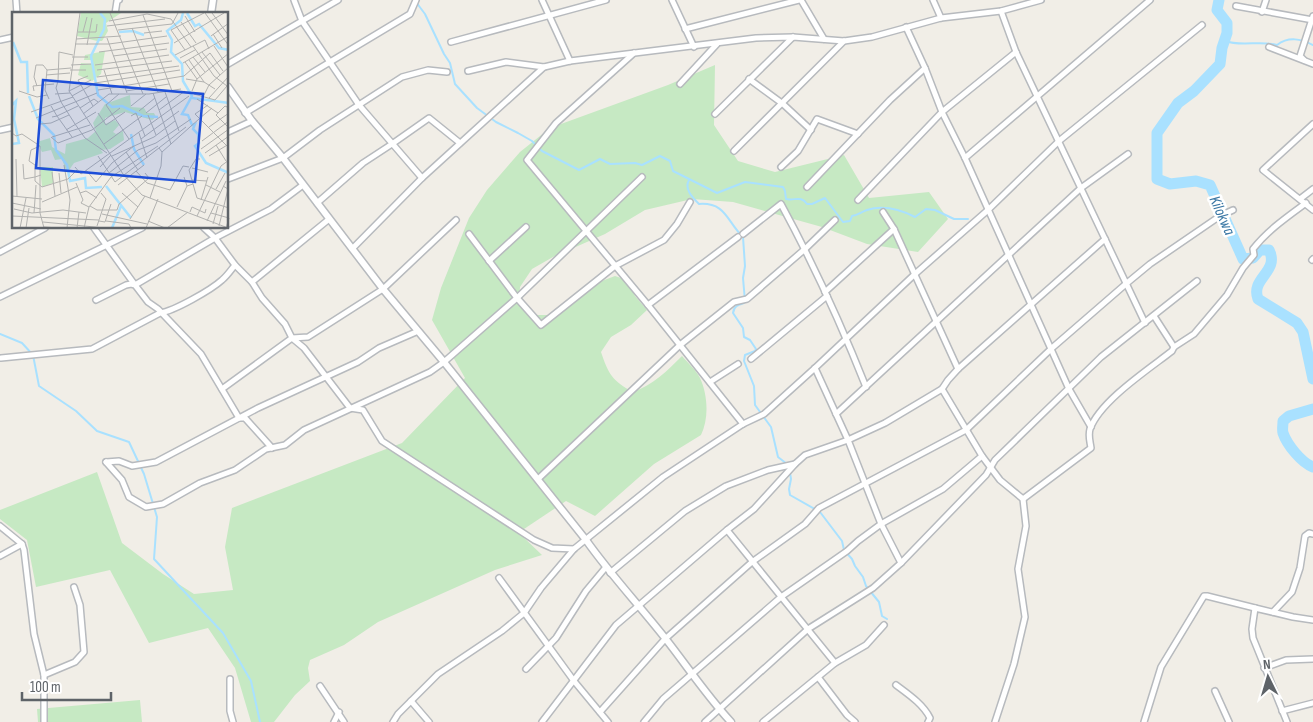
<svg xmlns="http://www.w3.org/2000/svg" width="1313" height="722" font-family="'Sofia Sans Condensed',sans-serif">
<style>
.green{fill:#c6e9c3}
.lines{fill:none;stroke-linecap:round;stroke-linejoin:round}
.stream{stroke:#a9e1ff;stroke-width:2}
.river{stroke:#a9e1ff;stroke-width:11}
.minor-casing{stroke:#b7babe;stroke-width:8}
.tertiary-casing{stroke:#b7babe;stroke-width:9}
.minor{stroke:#fff;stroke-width:5}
.tertiary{stroke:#fff;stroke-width:6}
.labels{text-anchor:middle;stroke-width:5;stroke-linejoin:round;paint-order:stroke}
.water-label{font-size:16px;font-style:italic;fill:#3a77a4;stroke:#fff}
.inset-river{fill:none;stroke:#a9e1ff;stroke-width:2.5}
.inset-road{fill:none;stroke:#b2b2b0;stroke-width:1}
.view{fill:#1d4ed8;fill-opacity:0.15;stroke:#1d4ed8;stroke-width:2.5}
.inset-edge{fill:none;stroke:#5e6368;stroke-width:2.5}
</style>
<rect width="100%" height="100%" fill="#f1eee7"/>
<g class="green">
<path d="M715,65L714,125L738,161L775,172L844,155L869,198L929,192L948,219L918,252L867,244L822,227L733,202L692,199L645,210L605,234L553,257L532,269L520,287L519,302L535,315H558L599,282L615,276L627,280L635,296L647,310L631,325L611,337L601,352C608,373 612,381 633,392C653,385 667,371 682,356C688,363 696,370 700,378C708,395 709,419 701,435L654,464L595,516L566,501L521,531L519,533L542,555L495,570L378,622L344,645L310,660L308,668L310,681L295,695L274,722H251L235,668L208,628L149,643L110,570L36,587L27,540L0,519V510L97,472L122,543L163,574L194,594L233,590L225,547L232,508L402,443L465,378L432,320L441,288L469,218L487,190L520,152L550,128L668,85Z"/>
<polygon points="140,700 142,722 38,722 37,709"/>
</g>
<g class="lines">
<g class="stream">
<path d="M416,2L425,14L444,54L450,63L455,84L477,108L496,122L518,133L532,141L542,151L579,170L600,159L610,164L635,163L642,165L660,156L670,161L673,171L717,193L745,182L783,187L785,191L786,199C795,201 801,195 807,204H812L825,198L843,222L850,221L852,216C858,215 861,212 867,210C883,205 901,210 915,217L926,209L935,210L954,219H968"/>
<path d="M1225,41C1241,47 1261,40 1277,45C1289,36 1301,39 1313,45"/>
<path d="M689,180C684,189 692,197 699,204C726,202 727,222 743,237L745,266L743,278L745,301L744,303C738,305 734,306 733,313L743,328L744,337L750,340L756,349L755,351L745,355L744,361L754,386L755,405L771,427L778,457L787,464"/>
<polyline points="0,334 22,343 33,355 39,386 76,411 97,431 129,442 144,474 157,517 154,559 223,633 251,681 260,722"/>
<polyline points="790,473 791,479 789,489 790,495 820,512 842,541 844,550 852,559 855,566 863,577 866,586 879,602 882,616 887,619"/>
</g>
<g class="river">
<path d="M1219,0L1217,10L1227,23V33L1222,48L1220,64L1194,91L1178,103L1157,133V179L1170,184L1196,181L1210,185L1243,259L1253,258L1260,250H1269C1280,272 1250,278 1258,299L1297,323L1303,332L1313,379"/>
<path d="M1313,409L1289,416L1283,421C1283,425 1282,430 1283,433C1287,445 1302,463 1313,467"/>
</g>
<g class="minor-casing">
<g id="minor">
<polyline points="16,0 17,14"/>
<polyline points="294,0 302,21 359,105 422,178"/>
<polyline points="542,0 570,61"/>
<polyline points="672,0 694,47"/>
<polyline points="801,0 824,39"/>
<polyline points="933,0 941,18"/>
<polyline points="1236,6 1313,20"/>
<polyline points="1001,11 1016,52 1145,323"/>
<polyline points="1262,12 1266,0"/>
<polyline points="115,14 117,1 119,0"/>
<polyline points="906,27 925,68 942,112 965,158 1069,389 1091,427"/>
<polyline points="685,29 799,0"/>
<polyline points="0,40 14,37"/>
<polyline points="451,42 606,0"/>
<polyline points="1269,47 1313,64"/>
<polyline points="634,53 556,123 527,160 648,305 743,424"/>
<polyline points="1304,60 1300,56 1313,16"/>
<polyline points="228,64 338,0"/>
<polyline points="468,71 506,62 544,67"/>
<polyline points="749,79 783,104 811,130"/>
<polyline points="680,84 717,44"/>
<polyline points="245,113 410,14 416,0"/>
<polyline points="715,114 793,37"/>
<polyline points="1313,124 1263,170 1313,210"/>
<polyline points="0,130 14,127"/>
<polyline points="228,132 252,121"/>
<polyline points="734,151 844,41"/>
<polyline points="965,158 1150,0"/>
<polyline points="781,167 798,151 817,119 858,134"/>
<polyline points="228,179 283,158 320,130 402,77 428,70 447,72"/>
<polyline points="807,187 890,100 925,68"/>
<polyline points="1300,199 1313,189"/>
<polyline points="858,200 942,112 1016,52"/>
<polyline points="317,203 363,163 392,144 429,118 460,143"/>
<polyline points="883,212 894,229 958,369"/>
<polyline points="94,228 135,285 215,238 271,209 303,185"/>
<polyline points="204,228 215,238 235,265 252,282 262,298 285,324 292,338 304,348 350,408 363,410 382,441 534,540 552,548 574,549"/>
<polyline points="469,234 517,298 541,325 615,266 664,240 677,224 690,202"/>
<path d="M743,234L781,204C813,263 841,324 866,387"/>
<polyline points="352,249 422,178 544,67 570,61 756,38 793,37 844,41 872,37 941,18 1001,11 1041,0"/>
<polyline points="0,252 45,228"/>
<polyline points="1312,260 1313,259"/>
<polyline points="489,261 526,227"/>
<polyline points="252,282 328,220"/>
<polyline points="825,292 894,229"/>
<polyline points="0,297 142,228"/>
<polyline points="96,300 126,285 131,284 135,285 148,302 158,309 201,354 239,418 245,418 272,448"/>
<polyline points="648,305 738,237"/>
<polyline points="1154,316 1174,347"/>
<path d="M1,358L92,349L160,313C174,311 211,290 222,280C227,276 231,270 235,265"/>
<polyline points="751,359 827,296"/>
<polyline points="815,368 848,440 881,524 901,563"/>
<polyline points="710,382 738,364"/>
<polyline points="222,389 292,338 308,337 383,289 456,220"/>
<polyline points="942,389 982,456 1000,480 1023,499 1026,526 1018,569 1025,617 1014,664 995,722"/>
<polyline points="836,414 1081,188 1128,154"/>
<polyline points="106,462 122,480 129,497 146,507 163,504 200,483 235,470 266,449 285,445 304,430 430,372 444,362 517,298 642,177"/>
<polyline points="106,462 119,461 132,466 156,462 258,408 358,362 379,348 416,332"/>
<polyline points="538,479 680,345 734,302 747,299 805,249 835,220"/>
<path d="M1023,499L1091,448C1090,441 1088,436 1090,429C1100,401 1149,369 1172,351L1174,347L1194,334L1227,295L1243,268L1254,255L1253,249C1268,230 1287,217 1306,203"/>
<polyline points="0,526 22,544 24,550 34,634 44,675 44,722"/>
<polyline points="727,530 835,663"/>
<polyline points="0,556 22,544"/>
<polyline points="610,573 685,511 726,486 768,470 795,464 805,455 848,440 885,423 942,389 948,380 958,369 1105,239"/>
<polyline points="499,578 574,681 608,722"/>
<polyline points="1273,612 1292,592 1300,568 1305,536 1309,533 1313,534"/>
<polyline points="1264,668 1286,660 1313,659"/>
<polyline points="526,669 556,638 586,591 606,567"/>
<polyline points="44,675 75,662 84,652 80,605 74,587"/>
<polyline points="818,677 847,715 855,722"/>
<polyline points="230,679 230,711 233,722"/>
<path d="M896,685C908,694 923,704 930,718L928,722"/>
<polyline points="320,686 344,722"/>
<polyline points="1215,691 1229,722"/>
<polyline points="411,701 429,722"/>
<polyline points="1282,711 1313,703"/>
<polyline points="600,712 665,639 752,562 805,524 819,508 966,430 1052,348 1127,283 1150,264 1220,216 1233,210"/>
<polyline points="334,722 339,712"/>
<polyline points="393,722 398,714 438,674 502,631 524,613 541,588 574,549 663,477 743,424 764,414 815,368 915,274 988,210 1059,141 1202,25"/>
<polyline points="542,722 616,625 727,530 754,509 795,464"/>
<polyline points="644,722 663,699 781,597 847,551 858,541 881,524 943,489 982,456"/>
<polyline points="705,722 808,629 873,588 901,563 986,475 995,460 1101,357 1197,281"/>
<polyline points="763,722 835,663 866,645 884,625"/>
<polyline points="1144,722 1161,667 1204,596 1207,596 1255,608"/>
<polyline points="1287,722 1253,638 1252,629 1255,608 1293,617 1313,620"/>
</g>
</g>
<g class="tertiary-casing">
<g id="tertiary">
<polyline points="211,14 213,0"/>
<path d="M228,87L252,121L283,158L383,289L444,362L586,540C610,574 639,605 665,638C687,666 707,696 731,722"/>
</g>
</g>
<use href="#minor" class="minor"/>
<use href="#tertiary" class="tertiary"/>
</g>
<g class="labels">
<g class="water-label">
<text transform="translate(1223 215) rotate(66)" y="6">Kilokwa</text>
</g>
</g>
<g transform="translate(12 12)">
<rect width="216" height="216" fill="#f1eee7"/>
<path d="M69,1H109L94,11L96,19L90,29H85L65,24ZM93,39L89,62L80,69L66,63L69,51L79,52V48H72L73,43ZM118,83L119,95L132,96L135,101H142L144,105L140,108L113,100L93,106V112L103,108L107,113L101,120L104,122L111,119L112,128L98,137L89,138L91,141L62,151L55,161L50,147L43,148L39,138L30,140L25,130L38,126L40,135L53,142L54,132L76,126L84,119L81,111L93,92ZM28,155H41V171L30,175Z" fill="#c6e9c3"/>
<path class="inset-river" d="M88,1L93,7L92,17L79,44L86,83L100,95L110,94L131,104L146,105M171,1L169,8L155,19L160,28L159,40L170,52L171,69L180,84L170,102L176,103L180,113L183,112L181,117L186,122L187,131L183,134L194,151L217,161M175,1L183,14L187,12L207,36L217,38M107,20L121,19L132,23M1,30L9,50H15L16,81M17,84L26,107L42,123L44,138L55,153L58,169L73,166L74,176L90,175M180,86L217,91M0,93L4,89L2,107L7,131L0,132M119,122L122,137L132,153M94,174L119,206M100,216L109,194"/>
<path class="inset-road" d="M68,1L57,79L111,162L130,183L216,216M98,1L131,82M193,1L217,34M200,1L217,24M131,3L160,79M173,4L183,20M97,9L135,2L159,7L179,35M169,10L184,31M95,14L153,7M120,16L146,80M106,18L160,12L166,1M66,20H84L85,12M71,20L75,5M132,21L150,19M201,22L210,36M199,24L217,11M95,26L115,81M64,27L109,24M162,31L212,1M63,32H97L155,24M75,33L80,6M181,34L202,64L215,74M202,34L216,55M173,38L159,18L192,1M87,40L157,31M190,40L208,63M198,41L211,59M163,43L193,28L197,37M101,44L155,37M60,45H76M181,45L193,60M168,46L183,38M177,48L192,70M173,50L185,67M171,51L217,24M59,53L79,52M83,53L157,43M35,58L59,56M58,58H74M85,58L160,49M92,58L100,82M34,63L58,61M76,64L66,68L81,94M85,65L167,54M174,67L192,70L203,77M46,69L44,76L49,90L63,112L73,126L95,141M46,69L47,40L61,43M25,74L22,65L24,53H31L35,58L33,78L37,87M86,78L172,64L198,41M7,79L25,85L35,83M22,79L21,74L42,72M57,79L79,68M114,79L157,72M180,79L185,67L217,41M153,80L167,119M141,81L159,132M43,82L58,81M107,82L94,93L117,127M182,82L203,88L215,74M60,84L83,71L168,58M197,86L217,64M185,87L206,101L213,94L217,96M189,89L197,73L217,55M196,93L183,102L217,136M39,94L45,104L66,94M119,94L134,82M68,96L82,87L86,90M147,98L173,79M127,99L143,86M19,100L61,85M86,101L94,113L113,100M134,101L154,85M206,101L204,103L217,116M71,102L97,82H137L169,77M136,103L144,123M119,104L124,101L133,124M40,105L45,104L60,125M24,106L85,81M188,106L200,96M28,112L39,111L57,103M197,115L217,101M54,118L84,100M0,121L4,124L10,122L28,134V201L32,216M127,121L135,146M39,125L46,131L80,118L108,96M40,125L78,113M129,127L167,99M190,129L217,109M92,132L130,104M204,133L214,149M189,137L217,117M114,140L126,158M150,140L187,107M193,141L217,124M86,144L103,170L174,115M100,144L142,125L163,109M197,144L217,132M4,147L5,185M188,147H184L177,158L185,186L217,196M11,152L12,167L23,165V153L17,149L19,138L28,134M52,153L58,188L55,216M63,155L69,162L177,84M88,155L99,143M180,156L196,160M74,158L84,170L100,151L122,134M124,159L135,171L158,178L171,154L177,155M40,160L43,184M47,161L49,181M97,161L126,138L144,131L179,107M29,163L23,165V169L30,175L56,167L65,158M172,165L175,174L181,172M180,168L195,169M64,171L71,188L69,191L77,195M106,173L132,153M194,173L208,180M204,177L213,161M68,181L74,179L85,186M110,181L126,195M0,184L30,187M138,186L149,154L150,140L147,136M189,188L196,165M30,190L65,175M0,191L29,197M78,194L85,198H105L107,192L137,166L133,161M165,195L175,174M2,197L20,201L51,198L74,201M178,200L180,195L193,201L194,197M22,201L24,173M199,201L217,206L214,216M90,202L135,212M0,204L87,208M185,204L209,154L217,148M118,207L133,184M87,209L93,210L99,192M94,209L117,212L119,216M136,209L153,216M195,209L214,169M31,210L93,216M201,212L206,194M85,214L94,187L89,181M207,214L216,177L211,174M32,215L47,216M8,216L14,186M14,216L17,196M65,216L67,200M72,216L77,195L99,165L146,134M134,216L146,187M155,216L176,200"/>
<path class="view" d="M31,68L191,82L183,170L24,156Z"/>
<rect width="216" height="216" class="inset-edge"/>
</g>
<g transform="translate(1268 677) rotate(355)" stroke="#ffffff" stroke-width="4" paint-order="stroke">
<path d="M0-4L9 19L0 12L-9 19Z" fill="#5e6368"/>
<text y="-8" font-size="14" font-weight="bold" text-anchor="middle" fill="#5e6368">N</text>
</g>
<path d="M22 692v8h89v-8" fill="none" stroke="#5e6368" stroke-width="2.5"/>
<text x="30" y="692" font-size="15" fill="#5e6368" stroke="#ffffff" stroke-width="4" paint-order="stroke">100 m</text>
</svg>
